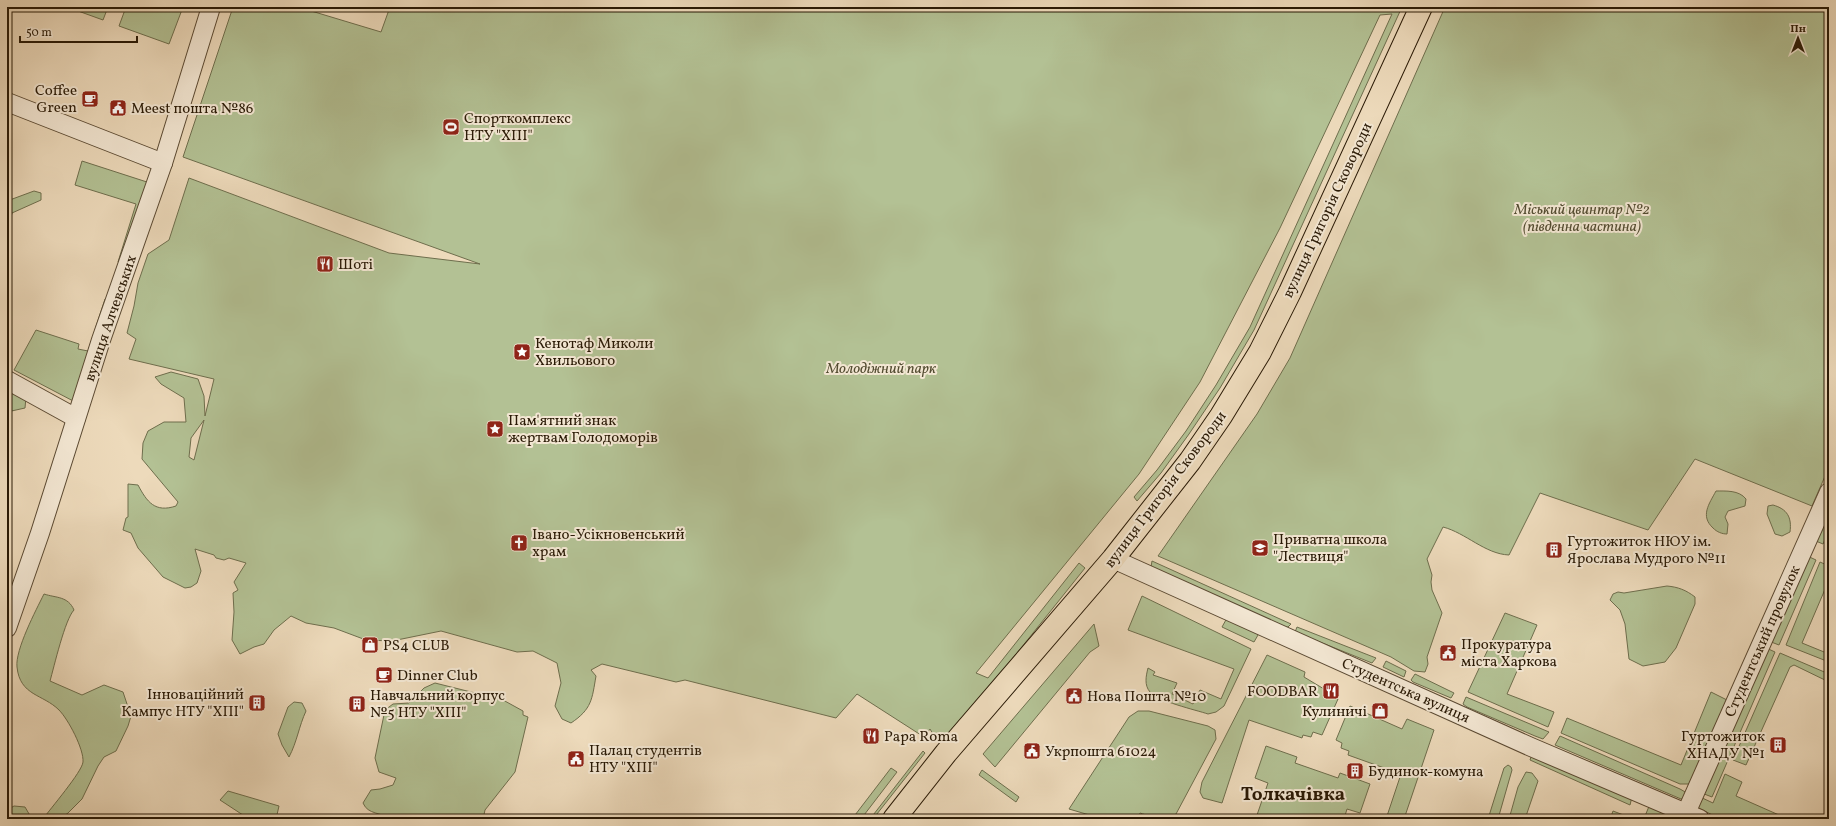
<svg xmlns="http://www.w3.org/2000/svg" width="1836" height="826" font-family="Vollkorn,serif">
<style>
.green{fill:#b3c194;stroke:#6e6e4d;fill-rule:evenodd}
.lines{fill:none;stroke-linecap:round;stroke-linejoin:round}
.minor-casing{stroke:#5b4a33;stroke-width:20}
.major-casing{stroke:#2a1a06;stroke-width:24}
.minor{stroke:#f3e7d3;stroke-width:18}
.major{stroke:#eddabb;stroke-width:22}
.labels{text-anchor:middle;stroke-width:4;stroke-linejoin:round;paint-order:stroke}
.poi-label{font-size:15px;fill:#2a1a06;stroke:#f3e7d3;text-anchor:start}
.park-label{font-size:15px;font-style:italic;fill:#534c31;stroke:#f3e7d3}
.street-label{font-size:15px;fill:#2a1a06;stroke:#f3e7d3}
.district-label{font-size:19px;font-weight:bold;fill:#2a1a06;stroke:#f3e7d3}
</style>
<rect width="100%" height="100%" fill="#eddabb"/>
<filter id="stains"><feTurbulence type="fractalNoise" baseFrequency=".005" numOctaves="4"/><feColorMatrix values="0 0 0 0 .2 0 0 0 0 .09 0 0 0 0 .02 0 0 0 .5 -.17"/></filter>
<radialGradient id="worn" r=".72"><stop offset=".6" stop-color="#630" stop-opacity="0"/><stop offset="1" stop-color="#630" stop-opacity=".3"/></radialGradient>
<g class="green">
<polygon points="67,7 108,7 103,20"/>
<polygon points="126,7 183,7 169,44 119,26"/>
<path d="M233,7H298L381,32L390,7H1402L1254,330L1220,388L1189,434L1161,473L1137,501L1134,497L1157,470L1186,431L1216,385L1250,327L1392,14L1380,15L1280,228L1200,382L1139,474L976,673L988,678L1079,563L1085,568L969,713L949,734L937,741L930,729L924,737L857,694L836,718L685,680L676,682L602,664L591,670L596,676C592,699 592,709 571,723L562,719L555,706L561,683L557,663L533,651L517,652L441,631L392,641L366,640L334,628L306,623L291,616L274,630L264,644L254,647L240,654L232,640L234,612L233,593L238,590L234,582L246,563L229,558L224,560L216,558L214,555L195,549L201,571L197,583L191,587L185,588L163,577L138,548L131,533L123,530L126,518L128,517V484L138,485C147,502 155,513 176,506L178,502L142,459L143,443L148,431L164,422H186L184,398L161,384L155,377L171,372L198,379L204,396L205,416L214,379L129,359L136,339L127,333L134,306L138,283L148,254L169,240L189,178L389,253L480,264L183,157ZM204,420L194,460L189,457L191,438Z"/>
<path d="M1445,7H1829V467L1812,506L1695,459L1648,530L1540,493L1509,555C1485,554 1466,533 1443,527L1427,559L1432,575L1431,582L1432,590L1442,613L1427,657L1428,664L1425,672L1414,671L1391,657L1158,556L1257,414L1290,358Z"/>
<polygon points="82,161 150,183 124,264 118,262 136,204 75,185"/>
<polygon points="34,191 41,193 41,200 12,213 7,235 7,201"/>
<polygon points="105,299 110,301 77,403 14,370 36,330 79,344 78,349 88,351"/>
<polygon points="7,387 26,397 25,408 7,412"/>
<path d="M1716,491C1726,491 1739,490 1746,499L1745,506L1728,511L1725,517L1728,524L1727,534C1722,534 1717,532 1713,528C1700,516 1709,504 1716,491Z"/>
<polygon points="1829,500 1829,531 1823,544 1811,539"/>
<path d="M1773,505C1787,509 1792,517 1790,532L1782,536L1775,534L1767,514L1768,506Z"/>
<polygon points="1803,554 1816,560 1779,645 1766,640"/>
<polygon points="1152,561 1291,624 1288,627 1283,628 1151,567"/>
<polygon points="1820,562 1829,566 1829,580 1802,643 1829,654 1829,662 1786,645"/>
<path d="M1667,586C1678,587 1686,590 1695,597V604L1676,648L1665,662L1643,666L1629,659L1625,624L1620,610L1610,600L1613,594L1618,592L1624,593Z"/>
<path d="M44,594C56,598 68,596 74,610C65,619 54,667 50,681L82,695L104,685L123,692L131,716L128,726L116,751L104,757L98,766L82,799L68,813L60,819H43C50,809 82,772 83,762C84,749 68,719 59,710C43,694 20,696 17,667C15,650 36,610 44,594Z"/>
<path d="M1142,596L1251,649L1224,706L1216,712L1208,714C1196,710 1157,701 1150,692C1144,685 1146,676 1148,668L1155,672L1153,675L1177,683L1172,694L1193,704L1200,690L1221,699L1234,669L1128,630Z"/>
<polygon points="1505,613 1537,625 1507,694 1554,712 1548,727 1468,692"/>
<polygon points="1227,618 1257,632 1258,635 1254,642 1222,627"/>
<polygon points="1094,624 1099,646 1090,652 995,767 983,754"/>
<polygon points="1297,627 1376,658 1372,663 1295,632"/>
<polygon points="1762,646 1775,652 1712,797 1699,792"/>
<polygon points="1780,653 1829,674 1829,682 1794,665 1790,667 1746,765 1733,760"/>
<polygon points="1267,655 1305,672 1304,677 1324,689 1326,694 1338,699 1322,735 1313,732 1311,737 1303,735 1302,738 1249,720 1222,803 1203,798 1200,792 1202,782"/>
<polygon points="1386,661 1406,671 1404,677 1383,667"/>
<polygon points="1415,674 1454,693 1451,698 1413,682 1411,680"/>
<path d="M435,683L503,700L523,711V715L528,717L515,772L485,810L483,819H391C381,812 368,815 363,803L371,790L380,789L393,785L396,778L379,772L375,758L385,710L393,704L409,703L424,688Z"/>
<polygon points="1711,692 1727,700 1695,777 1689,784 1680,784 1561,733 1567,718 1681,765"/>
<polygon points="1466,697 1549,732 1543,739 1535,736 1467,707 1463,704"/>
<path d="M294,702L302,703L306,711C299,726 297,742 289,757L282,745L278,734L288,707Z"/>
<polygon points="1350,706 1402,729 1407,719 1434,730 1404,819 1386,819 1401,774 1348,755 1349,751 1341,748 1342,743 1336,740"/>
<path d="M1138,711H1149L1208,726L1215,730L1216,739L1176,814C1164,823 1153,817 1140,813L1137,819H1103L1069,809L1129,717Z"/>
<polygon points="1560,736 1680,789 1687,793 1685,798 1681,799 1555,745"/>
<polygon points="1266,746 1297,757 1295,763 1338,778 1340,773 1370,784 1360,813 1347,809 1344,819 1268,819 1257,815 1268,783 1255,778"/>
<polygon points="923,751 925,753 873,819 870,819"/>
<polygon points="1532,754 1632,797 1630,805 1530,760"/>
<polygon points="1508,765 1511,767 1512,770 1498,819 1488,819 1504,768"/>
<polygon points="891,768 897,772 861,819 852,819"/>
<polygon points="982,770 1019,797 1016,802 979,775"/>
<polygon points="1526,772 1532,773 1538,781 1525,819 1509,819 1518,787"/>
<polygon points="1725,774 1742,782 1736,796 1788,819 1721,819 1696,807 1698,796 1713,803"/>
<polygon points="228,791 279,806 276,819 249,819 220,800"/>
<polygon points="1650,804 1685,819 1651,819 1645,816"/>
<polygon points="14,806 25,807 32,819 7,819 7,810"/>
<polygon points="1613,811 1634,819 1610,819"/>
</g>
<g class="lines">
<g class="minor-casing">
<g id="minor">
<polyline points="7,102 163,163"/>
<polyline points="7,380 76,418"/>
<polyline points="1113,559 1531,747 1700,819"/>
<polyline points="7,628 40,533 101,340 163,163 211,7"/>
<polyline points="1686,813 1829,492"/>
</g>
</g>
<g class="major-casing">
<polyline id="major" points="894,819 946,753 1113,559 1190,461 1221,416 1260,352 1290,292 1421,7"/>
</g>
<use href="#minor" class="minor"/>
<use href="#major" class="major"/>
</g>
<defs>
<g id="cafe-square" transform="scale(0.9)"><rect x="-9" y="-9" width="18" height="18" rx="4" fill="#8f2418" stroke="#f3e7d3"/><path d="M-5.5-4.5H6V0H3Q3 3.5 0 3.5H-2.5Q-5.5 3.5-5.5 0ZM3-3.2v2h1.7v-2ZM-6 4.5H4V6H-6Z" fill="#fff"/></g>
<g id="civic-square" transform="scale(0.9)"><rect x="-9" y="-9" width="18" height="18" rx="4" fill="#8f2418" stroke="#f3e7d3"/><path d="M-.6-6.5H3V-4.5H.6V-3L4-1V1h2V6H-6V1h2V-1L-.6-3ZM-1.2 2.5V6h2.4V2.5Z" fill="#fff"/></g>
<g id="stadium-square" transform="scale(0.9)"><rect x="-9" y="-9" width="18" height="18" rx="4" fill="#8f2418" stroke="#f3e7d3"/><path d="M0-5a6.5 5 0 1 0 0 10a6.5 5 0 1 0 0-10ZM-3.5-1.8h7v3.6h-7Z" fill="#fff"/></g>
<g id="restaurant-square" transform="scale(0.9)"><rect x="-9" y="-9" width="18" height="18" rx="4" fill="#8f2418" stroke="#f3e7d3"/><path d="M-5-6h1v4h1v-4h1v4h1v-4h1v5L-1.5 .5V6h-2V.5L-5-1ZM5-6V6H3V1.5H1.5Q1.5-4 5-6Z" fill="#fff"/></g>
<g id="sight-square" transform="scale(0.9)"><rect x="-9" y="-9" width="18" height="18" rx="4" fill="#8f2418" stroke="#f3e7d3"/><path d="M0-6L1.8-2.2L6-1.7L2.9 1.2L3.7 5.4L0 3.3L-3.7 5.4L-2.9 1.2L-6-1.7L-1.8-2.2Z" fill="#fff"/></g>
<g id="church-square" transform="scale(0.9)"><rect x="-9" y="-9" width="18" height="18" rx="4" fill="#8f2418" stroke="#f3e7d3"/><path d="M-1.2-6h2.4v3.5h3.3v2.4h-3.3V6h-2.4V-.1h-3.3v-2.4h3.3Z" fill="#fff"/></g>
<g id="school-square" transform="scale(0.9)"><rect x="-9" y="-9" width="18" height="18" rx="4" fill="#8f2418" stroke="#f3e7d3"/><path d="M0-5L7-2L0 1L-7-2ZM-4 1L0 2.5L4 1V4Q0 6-4 4Z" fill="#fff"/></g>
<g id="building-square" transform="scale(0.9)"><rect x="-9" y="-9" width="18" height="18" rx="4" fill="#8f2418" stroke="#f3e7d3"/><path d="M-4-6H4V6H1V3H-1V6H-4ZM-2.5-4.3h1.7v1.8h-1.7ZM.8-4.3h1.7v1.8H.8ZM-2.5-1h1.7V.8h-1.7ZM.8-1h1.7V.8H.8Z" fill="#fff"/></g>
<g id="shop-square" transform="scale(0.9)"><rect x="-9" y="-9" width="18" height="18" rx="4" fill="#8f2418" stroke="#f3e7d3"/><path d="M-5-2.5h2.3a2.7 3.5 0 0 1 5.4 0H5L5.5 6h-11ZM-1.5-2.5h3a1.5 2.3 0 0 0-3 0Z" fill="#fff"/></g>
</defs>
<g fill-rule="evenodd">
<use href="#cafe-square" x="90" y="99"/>
<use href="#civic-square" x="118" y="108"/>
<use href="#stadium-square" x="451" y="127"/>
<use href="#restaurant-square" x="325" y="264"/>
<use href="#sight-square" x="522" y="352"/>
<use href="#sight-square" x="495" y="429"/>
<use href="#church-square" x="519" y="543"/>
<use href="#school-square" x="1260" y="548"/>
<use href="#building-square" x="1554" y="550"/>
<use href="#shop-square" x="370" y="645"/>
<use href="#civic-square" x="1448" y="653"/>
<use href="#cafe-square" x="384" y="675"/>
<use href="#restaurant-square" x="1331" y="691"/>
<use href="#civic-square" x="1074" y="696"/>
<use href="#building-square" x="257" y="703"/>
<use href="#building-square" x="357" y="704"/>
<use href="#shop-square" x="1380" y="711"/>
<use href="#restaurant-square" x="871" y="736"/>
<use href="#building-square" x="1778" y="745"/>
<use href="#civic-square" x="1032" y="751"/>
<use href="#civic-square" x="576" y="759"/>
<use href="#building-square" x="1355" y="771"/>
</g>
<g class="labels">
<g class="poi-label">
<text x="77" y="95" text-anchor="end">Coffee<tspan x="77" dy="17">Green</tspan></text>
<text x="131" y="113">Meest пошта №86</text>
<text x="464" y="123">Спорткомплекс<tspan x="464" dy="17">НТУ "ХПІ"</tspan></text>
<text x="338" y="269">Шоті</text>
<text x="535" y="348">Кенотаф Миколи<tspan x="535" dy="17">Хвильового</tspan></text>
<text x="508" y="425">Пам'ятний знак<tspan x="508" dy="17">жертвам Голодоморів</tspan></text>
<text x="532" y="539">Івано-Усікновенський<tspan x="532" dy="17">храм</tspan></text>
<text x="1273" y="544">Приватна школа<tspan x="1273" dy="17">"Лествиця"</tspan></text>
<text x="1567" y="546">Гуртожиток НЮУ ім.<tspan x="1567" dy="17">Ярослава Мудрого №11</tspan></text>
<text x="1461" y="649">Прокуратура<tspan x="1461" dy="17">міста Харкова</tspan></text>
<text x="383" y="650">PS4 CLUB</text>
<text x="397" y="680">Dinner Club</text>
<text x="1318" y="696" text-anchor="end">FOODBAR</text>
<text x="244" y="699" text-anchor="end">Інноваційний<tspan x="244" dy="17">Кампус НТУ "ХПІ"</tspan></text>
<text x="370" y="700">Навчальний корпус<tspan x="370" dy="17">№5 НТУ "ХПІ"</tspan></text>
<text x="1087" y="701">Нова Пошта №10</text>
<text x="1367" y="716" text-anchor="end">Кулиничі</text>
<text x="884" y="741">Papa Roma</text>
<text x="1765" y="741" text-anchor="end">Гуртожиток<tspan x="1765" dy="17">ХНАДУ №1</tspan></text>
<text x="589" y="755">Палац студентів<tspan x="589" dy="17">НТУ "ХПІ"</tspan></text>
<text x="1045" y="756">Укрпошта 61024</text>
<text x="1368" y="776">Будинок-комуна</text>
</g>
<g class="park-label">
<text x="1582" y="214">Міський цвинтар №2<tspan x="1582" dy="17">(південна частина)</tspan></text>
<text x="881" y="373">Молодіжний парк</text>
</g>
<g class="street-label">
<text transform="translate(1327 210) rotate(-65)" y="5">вулиця Григорія Сковороди</text>
<text transform="translate(110 318) rotate(-71)" y="5">вулиця Алчевських</text>
<text transform="translate(1165 489) rotate(-53)" y="5">вулиця Григорія Сковороди</text>
<text transform="translate(1762 641) rotate(-66)" y="5">Студентський провулок</text>
<text transform="translate(1406 690) rotate(24)" y="5">Студентська вулиця</text>
</g>
<g class="district-label">
<text x="1293" y="800">Толкачівка</text>
</g>
</g>
<rect width="1836" height="826" fill="none" stroke="#eddabb" stroke-width="24"/>
<rect x="8" y="8" width="1820" height="810" fill="none" stroke="#2a1a06" stroke-width="2"/>
<rect x="12" y="12" width="1812" height="802" fill="none" stroke="#2a1a06"/>
<g transform="translate(1798 38)" stroke="#f3e7d3" stroke-width="3" paint-order="stroke">
<path d="M0-3L7 15L0 10L-7 15Z" fill="#2a1a06"/>
<text y="-6" font-size="11" font-weight="bold" text-anchor="middle" fill="#2a1a06">Пн</text>
</g>
<path d="M20 36v6h117v-6" fill="none" stroke="#2a1a06" stroke-width="2"/>
<text x="26" y="36" font-size="12" fill="#2a1a06" stroke="#f3e7d3" stroke-width="3" paint-order="stroke">50 m</text>
<rect width="100%" height="100%" filter="url(#stains)"/>
<rect width="100%" height="100%" fill="url(#worn)"/>
</svg>
